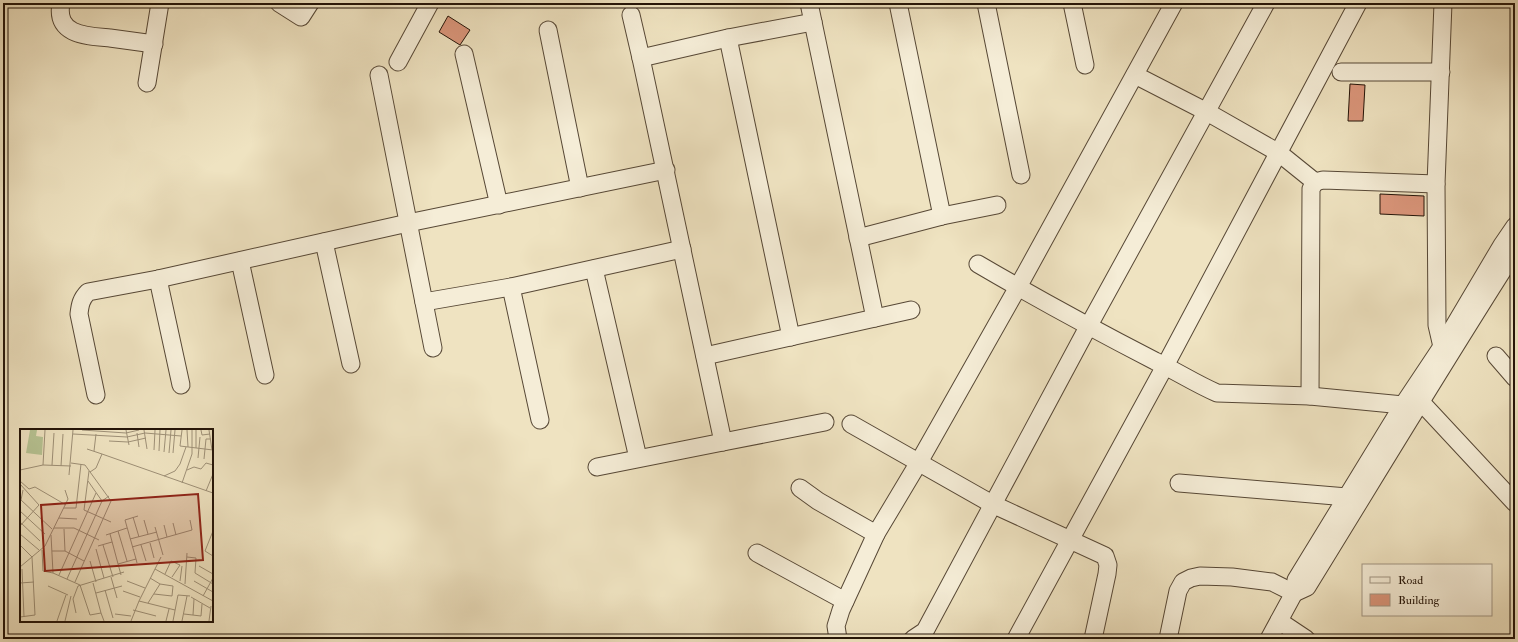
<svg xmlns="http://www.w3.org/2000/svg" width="1518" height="642" font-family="'IM FELL Double Pica',serif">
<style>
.building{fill:#db967b;stroke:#241408}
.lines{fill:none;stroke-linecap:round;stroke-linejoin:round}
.minor-casing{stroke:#574836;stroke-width:19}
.minor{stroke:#f5edd7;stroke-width:17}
.inset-road{fill:none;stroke:#9e9077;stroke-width:1}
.view{fill:#8f2418;fill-opacity:0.15;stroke:#8f2418;stroke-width:2}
.inset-edge{fill:none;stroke:#241408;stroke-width:2}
</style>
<rect width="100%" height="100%" fill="#efe3c1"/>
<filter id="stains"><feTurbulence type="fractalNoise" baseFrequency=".005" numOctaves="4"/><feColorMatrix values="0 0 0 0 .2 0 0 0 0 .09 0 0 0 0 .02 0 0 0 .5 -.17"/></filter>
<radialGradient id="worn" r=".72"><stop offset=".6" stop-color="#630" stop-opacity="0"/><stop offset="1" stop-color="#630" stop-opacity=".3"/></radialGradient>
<g class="building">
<polygon points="448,16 470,30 460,45 439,32"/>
<polygon points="1350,84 1365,85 1363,121 1348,121"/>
<polygon points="1380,194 1424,196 1424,216 1380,214"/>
</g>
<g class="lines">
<g class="minor-casing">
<g id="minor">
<path d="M61,3C55,36 88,36 110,38C125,40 140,42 154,44"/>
<polyline points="279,3 301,17 310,3"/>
<polyline points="809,3 875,318"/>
<polyline points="898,3 942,216"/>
<polyline points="986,3 1021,175"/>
<polyline points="1072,3 1085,65"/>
<polyline points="1443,3 1436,184 1437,325 1443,351"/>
<polyline points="631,15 641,58 728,38 813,22"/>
<polyline points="548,30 580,188"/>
<polyline points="728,38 791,337"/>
<polyline points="464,54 499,205"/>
<polyline points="398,62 430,3"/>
<polyline points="1341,72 1441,72"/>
<polyline points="379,75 433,348"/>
<polyline points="1135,75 1207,112 1279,153 1315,182 1323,180 1436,184"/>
<polyline points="147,83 160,3"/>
<polyline points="858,238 942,216 997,205"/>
<polyline points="324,242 351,364"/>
<polyline points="240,261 265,375"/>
<path d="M978,264C1036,298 1095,330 1155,361C1176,371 1196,384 1217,393L1310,396L1403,405"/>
<polyline points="594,269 638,458"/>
<polyline points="158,279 181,385"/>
<polyline points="511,287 540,420"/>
<polyline points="424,302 511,287 682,249"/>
<polyline points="705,356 911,310"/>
<polyline points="1496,356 1515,378"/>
<path d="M96,395L79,314C80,305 81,299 88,292L158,279L408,223L666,170"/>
<polyline points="1310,396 1311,189 1315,182"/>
<polyline points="1421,402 1515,503"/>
<polyline points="851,424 992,504 1105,556 1108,565 1107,574 1093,639"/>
<polyline points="723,442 825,422"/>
<polyline points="597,467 723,442 641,58"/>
<polyline points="1179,483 1347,497"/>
<polyline points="800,488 818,501 876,534"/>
<polyline points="757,553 845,601"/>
<path d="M1294,593L1307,587C1376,475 1444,362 1515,251"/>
<polyline points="1279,621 1306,639"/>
<polyline points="838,639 836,626 841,610 876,534 919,462 1018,287 1174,3"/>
<polyline points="913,639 925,631 1088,327 1266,3"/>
<polyline points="1016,639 1165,366 1358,3"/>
<polyline points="1168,639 1178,591 1183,582 1191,578 1200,576 1232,577 1272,582 1294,593"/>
<polyline points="1269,639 1294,593 1296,580 1403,405 1441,348 1502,245 1515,226"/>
</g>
</g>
<use href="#minor" class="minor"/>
</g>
<g transform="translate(20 429)">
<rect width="193" height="193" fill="#efe3c1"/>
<path d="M10,1H17L16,7L23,8L22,26L6,24Z" fill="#b7c494"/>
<path class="inset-road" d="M62,1L106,4L119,1M106,1L109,16M124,1L127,20M162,1L160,17L193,21M167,1L168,18M181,1L182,6L190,5M189,1L192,21M117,4L119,18M53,5L107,8L125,4L161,7M89,12L108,13L126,9M176,19V1M67,20L82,25M134,21L135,1M74,22L76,5M139,22L140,1M144,23L146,1M149,24L151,1M153,24L155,1M178,29L180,8M184,30L186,10H191M51,34L65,36L91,72L55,153M23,36L25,1M32,36L34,4M41,37L43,5M0,41L23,36L51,37M167,41L174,38L181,40L186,34L193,36M69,42L64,81L91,93M70,43L76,39L82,25L193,64M49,46L53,1M144,47L155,42L160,35L166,18M0,52L9,60L15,58L46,76M68,52L82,72M162,54L172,25V1M0,55L19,76L0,97M3,61L1,71L32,100M186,62L193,45M44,79H56L61,35M0,82L25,105M113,88L119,108M39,89L57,90M124,91L128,105M0,93L20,112M153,94L156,106M144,96L147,108M135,98L143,126M34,99H54L79,111M44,100L45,122M98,102L107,132M193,102L185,122L193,127M0,105L19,121M90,105L101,146M86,106L107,99M110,110L137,103M130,114L134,129M0,116L12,128L15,186L0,188M83,116L93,148M121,116L126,132M78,117L92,113M112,118L172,101L170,91M76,120L84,149M22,121L23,142L33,144L31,106M32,122H45L64,132M167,128L176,129L175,144L193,155M116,130L105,91L118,87M70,132L76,153M98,135L116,130L117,134M179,137L193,145M0,138L25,117L48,70L45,61M2,140L4,188M135,140L193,172M33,144L60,156L70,186M145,145L151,132L160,136L152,148M39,146L76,64M91,148L97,169M47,150L82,72L89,67M107,152L125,159M160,152L162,137M174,152L193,163M0,154L14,153M73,154L81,184M165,155L167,124M28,157L48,166M85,161L93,189M103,162L120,168M76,164L102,157M134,165L152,167L153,157L140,155M183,167L193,149M171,168L190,179M119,172L141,128M128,174L140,155L130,149M113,181L136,187M56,184L53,170L58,157L104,143M95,185L111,187M164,185L181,187L182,175M70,186L81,184L84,192M173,186L174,170M37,192L46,166M45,192L51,167M111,192L119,172L155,181M146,192L149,180M153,192L158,166L170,167M162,192L167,167M189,192L191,177"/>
<path class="view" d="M178,65L183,131L25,142L21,76Z"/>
<rect width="193" height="193" class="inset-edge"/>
</g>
<rect width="1518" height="642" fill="none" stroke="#efe3c1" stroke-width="16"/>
<rect x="4" y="4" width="1510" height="634" fill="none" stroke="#241408" stroke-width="2"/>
<rect x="8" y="8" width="1502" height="626" fill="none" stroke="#241408"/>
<rect x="1362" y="564" width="130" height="52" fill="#f5edd7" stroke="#a19684"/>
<rect x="1370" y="577" width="20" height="6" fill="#f5edd7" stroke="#a19684"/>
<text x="1398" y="584" font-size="12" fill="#241408">Road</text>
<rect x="1370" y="594" width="20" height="12" fill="#db967b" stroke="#a19684"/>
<text x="1398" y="604" font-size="12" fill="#241408">Building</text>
<rect width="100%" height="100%" filter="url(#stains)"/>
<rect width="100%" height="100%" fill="url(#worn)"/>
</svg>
